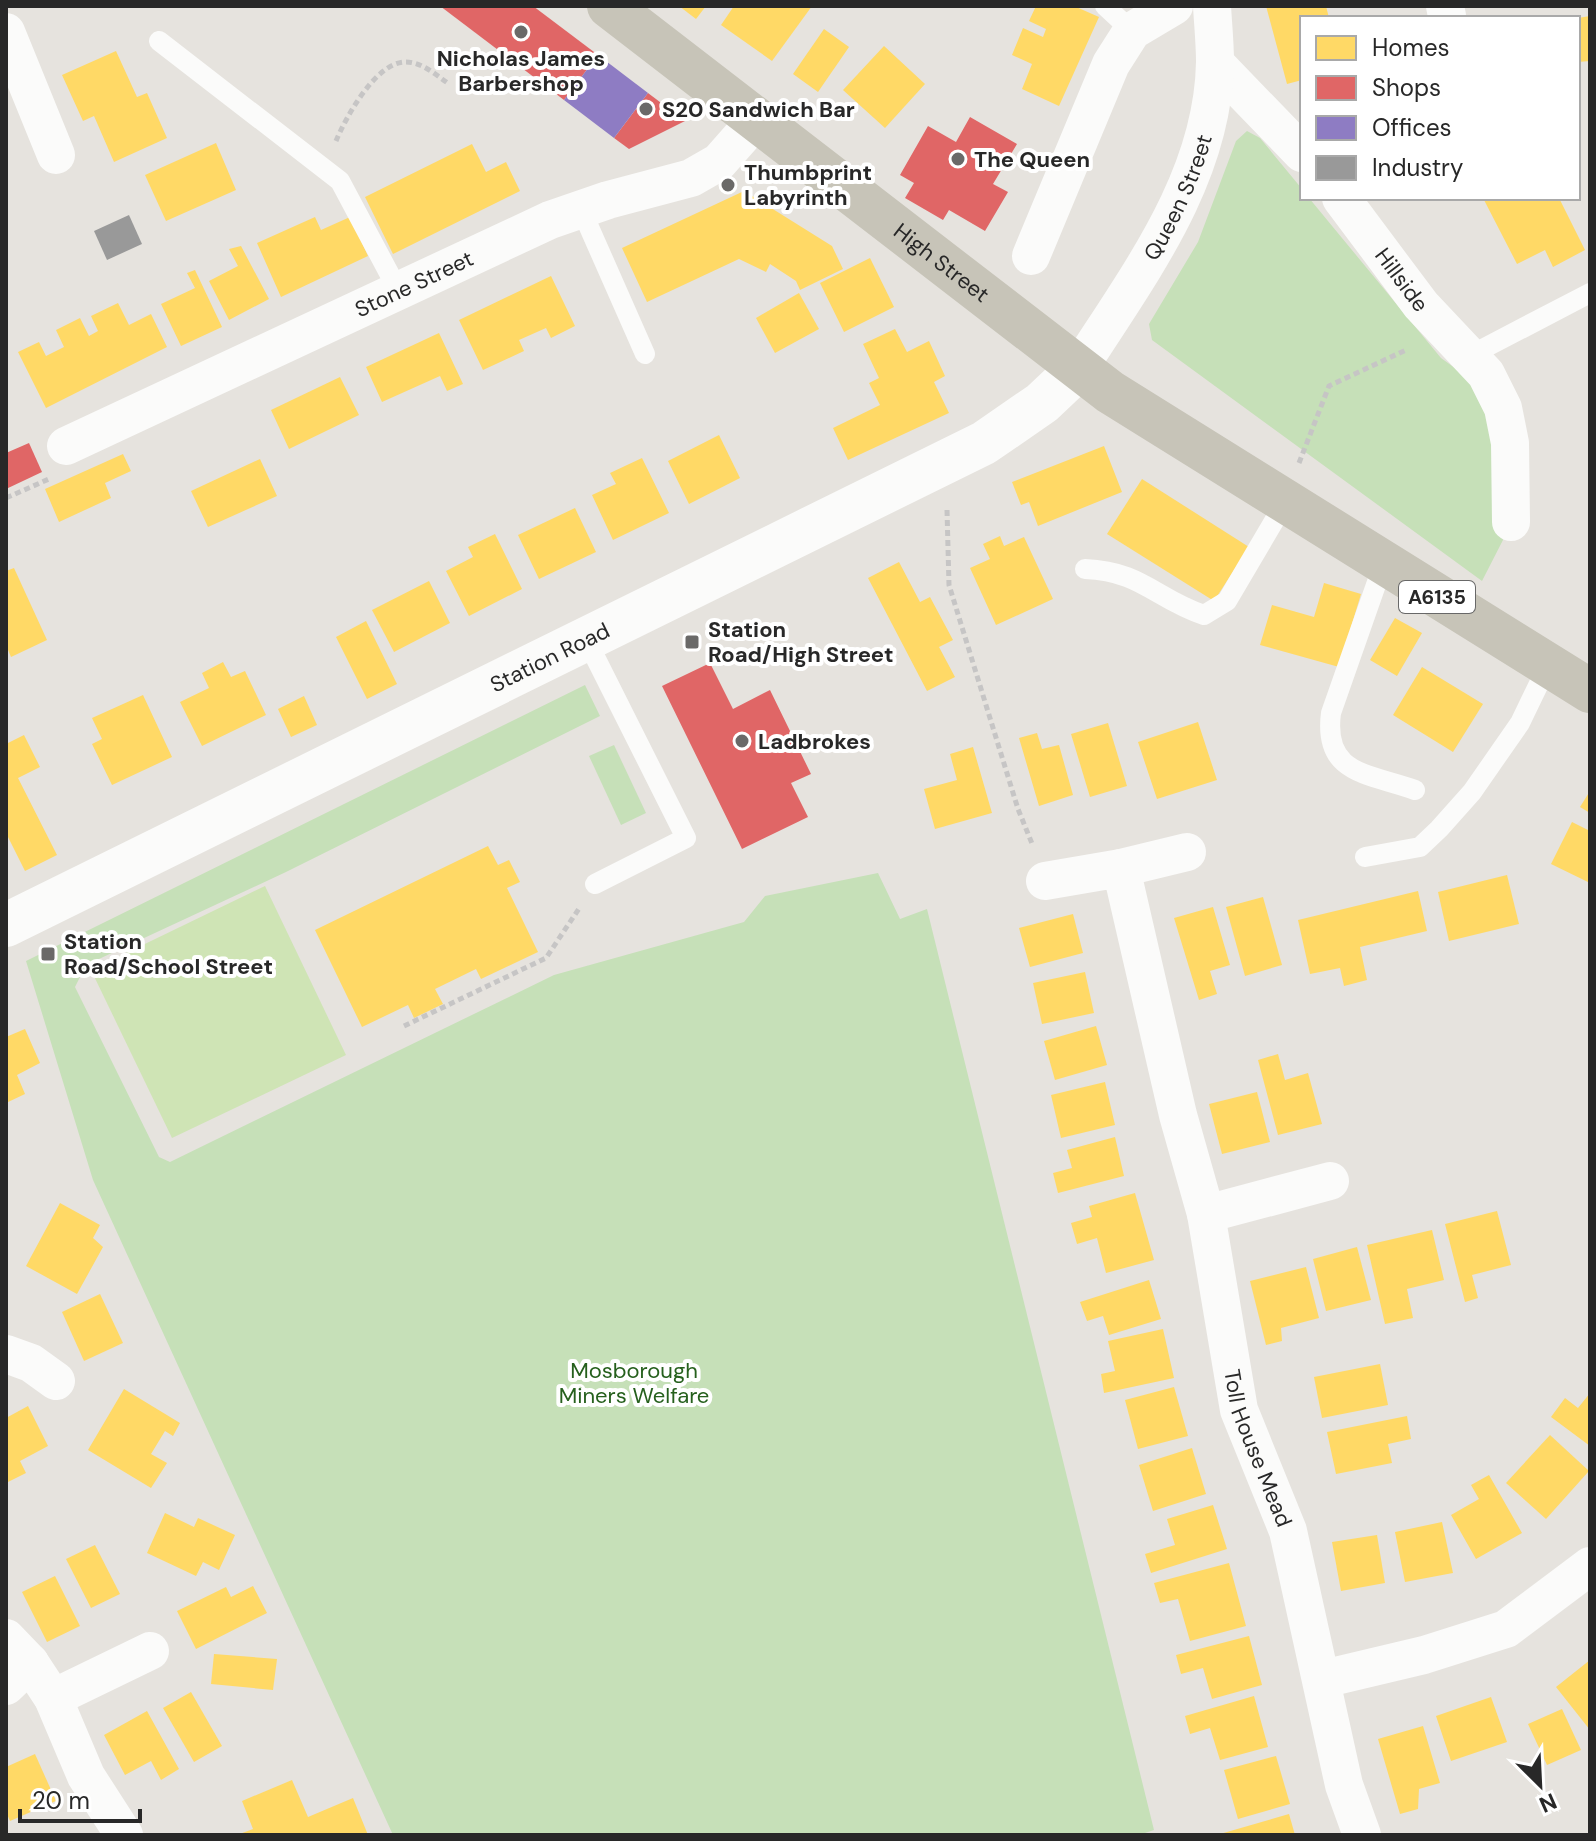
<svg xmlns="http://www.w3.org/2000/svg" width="1596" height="1841" font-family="'DM Sans',sans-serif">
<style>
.green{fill:#c6e0b8}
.pitch{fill:#cfe4b5}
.homes{fill:#ffd966}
.shops{fill:#e06666}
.offices{fill:#8e7cc3}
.industry{fill:#999}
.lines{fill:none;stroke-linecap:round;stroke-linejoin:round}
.path{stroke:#c6c5c5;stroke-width:5;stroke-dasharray:6 4;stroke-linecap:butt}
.service{stroke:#fbfbfa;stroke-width:20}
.minor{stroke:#fbfbfa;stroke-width:38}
.secondary{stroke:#fbfbfa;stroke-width:44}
.primary{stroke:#c7c4b8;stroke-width:44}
.poi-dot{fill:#6a6968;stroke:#fff;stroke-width:3}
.labels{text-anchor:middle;stroke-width:8;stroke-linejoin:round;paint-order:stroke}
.shield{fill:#fff;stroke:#686868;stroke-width:2}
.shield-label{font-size:20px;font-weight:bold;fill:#282828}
.poi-label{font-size:22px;font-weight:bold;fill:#282828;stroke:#fff;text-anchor:start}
.street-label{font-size:22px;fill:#282828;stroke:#fff}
.park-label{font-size:22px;fill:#26601d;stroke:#fff}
</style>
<rect width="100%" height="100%" fill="#e6e3de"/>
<g class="green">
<polygon points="1247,131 1260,138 1302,189 1302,198 1309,198 1441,358 1491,394 1496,515 1503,540 1482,581 1152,340 1149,324 1198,242 1236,141"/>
<polygon points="585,685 600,716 286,872 86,965 75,987 159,1157 170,1162 554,975 744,922 765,896 878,873 900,919 927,909 1154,1830 1139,1835 393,1835 93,1180 26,961"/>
<polygon points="614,745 646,813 621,825 589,756"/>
</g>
<polygon class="pitch" points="265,886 346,1055 172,1138 91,970"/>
<g class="homes">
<polygon points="679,6 706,6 696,19"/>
<polygon points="734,6 812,6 772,61 721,25"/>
<polygon points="1036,6 1074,6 1099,17 1059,106 1022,89 1032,64 1012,55 1023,28 1043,37 1046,29 1029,21"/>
<polygon points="1266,6 1326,6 1329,18 1302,18 1302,80 1287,84"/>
<polygon points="1590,16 1590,61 1578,62 1578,18"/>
<polygon points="824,29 849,47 818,92 793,74"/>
<polygon points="884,46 925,84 885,128 843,90"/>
<polygon points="116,51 137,97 147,93 167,138 114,162 94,116 83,121 62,75"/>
<polygon points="216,143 236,190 166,221 145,175"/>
<polygon points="472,144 486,172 506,162 520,191 393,254 365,197"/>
<polygon points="744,191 832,246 843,269 800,290 796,281 770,264 766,272 739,259 647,302 622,248"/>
<polygon points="1483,198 1559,198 1585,250 1553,267 1545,250 1517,264"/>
<polygon points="315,217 321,230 350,217 368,256 281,297 257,243"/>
<polygon points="241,246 269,299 229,320 209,281 238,266 229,249"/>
<polygon points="870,258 894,307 844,332 820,283"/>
<polygon points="195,270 222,327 181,346 161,304 195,288 187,273"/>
<polygon points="551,276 575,326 551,338 546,328 519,340 524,351 483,370 459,320"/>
<polygon points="799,293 819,329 775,353 756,318"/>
<polygon points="118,303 129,325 151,314 167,347 46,408 18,352 39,342 46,356 64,347 56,330 80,318 89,336 98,331 91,316"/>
<polygon points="895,329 907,352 929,341 945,376 934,382 949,413 848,460 833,428 880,405 869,383 879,378 863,344"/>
<polygon points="439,333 463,384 447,391 440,376 382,402 366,367"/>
<polygon points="340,377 359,415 289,449 271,410"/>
<polygon points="719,435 740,478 689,504 668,461"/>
<polygon points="1104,446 1122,492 1038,526 1029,502 1021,505 1012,482"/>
<polygon points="123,454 131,471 105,483 111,498 59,522 45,489"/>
<polygon points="642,458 669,513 613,540 592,495 616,484 610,473"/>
<polygon points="260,459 277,496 208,527 191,491"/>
<polygon points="1142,479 1249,547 1214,601 1107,534"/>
<polygon points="575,508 596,552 539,579 518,535"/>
<polygon points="495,534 522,589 469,616 446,571 473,557 468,547"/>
<polygon points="1000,536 1004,546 1024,537 1053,599 996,625 970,568 990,559 983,544"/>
<polygon points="899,562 920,602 930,597 953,640 939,647 955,677 927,691 868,578"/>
<polygon points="14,568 47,640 11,657 6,645 6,571"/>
<polygon points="429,581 450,623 394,652 372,610"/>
<polygon points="1324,583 1361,594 1339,667 1260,645 1272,605 1314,617"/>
<polygon points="1395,618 1422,633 1397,676 1370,660"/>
<polygon points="366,621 397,684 367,699 336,637"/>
<polygon points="223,662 231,677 245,671 266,715 202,746 180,702 209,688 202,673"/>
<polygon points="1422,667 1483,704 1453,752 1393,715"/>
<polygon points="143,695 172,757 112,785 92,744 102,739 92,718"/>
<polygon points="304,696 317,725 291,737 278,709"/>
<polygon points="1198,722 1217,780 1157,799 1138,742"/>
<polygon points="1108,723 1127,786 1090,797 1071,734"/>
<polygon points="1037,733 1042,749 1059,745 1073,795 1039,806 1019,738"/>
<polygon points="24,735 40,767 18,778 57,855 25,871 6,833 6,744"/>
<polygon points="973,747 992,813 935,829 924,789 957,780 950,754"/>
<polygon points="1590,791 1590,813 1580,807"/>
<polygon points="1572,822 1590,831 1590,883 1551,864"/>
<polygon points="488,846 498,865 509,860 520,882 507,888 538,952 481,979 476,969 435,989 443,1004 414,1018 408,1005 362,1027 315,930"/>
<polygon points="1507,875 1519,924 1449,941 1438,892"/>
<polygon points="1418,891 1427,931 1360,947 1367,980 1344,986 1340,968 1310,974 1298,920"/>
<polygon points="1263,897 1282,965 1245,976 1226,907"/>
<polygon points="1213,907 1230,965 1210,971 1217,994 1199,1000 1174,918"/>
<polygon points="1073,914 1083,953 1030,967 1019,928"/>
<polygon points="1085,972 1094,1013 1042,1024 1033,983"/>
<polygon points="1096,1026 1107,1065 1055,1080 1044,1041"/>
<polygon points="25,1029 40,1063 17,1075 25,1094 6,1103 6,1037"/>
<polygon points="1278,1054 1285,1080 1308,1073 1322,1124 1278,1135 1258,1060"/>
<polygon points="1105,1082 1115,1125 1061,1138 1051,1095"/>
<polygon points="1257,1092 1270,1142 1222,1154 1209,1104"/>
<polygon points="1115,1137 1124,1176 1058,1193 1053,1173 1072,1168 1067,1150"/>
<polygon points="1135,1193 1154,1260 1106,1273 1097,1238 1077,1244 1071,1223 1092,1217 1089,1206"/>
<polygon points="60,1203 100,1225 93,1238 103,1247 77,1294 26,1266"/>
<polygon points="1497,1211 1511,1265 1472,1275 1478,1298 1465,1302 1445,1224"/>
<polygon points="1432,1230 1444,1280 1407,1289 1413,1318 1385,1324 1367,1245"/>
<polygon points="1357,1247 1371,1300 1326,1311 1313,1259"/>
<polygon points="1306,1267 1319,1318 1281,1328 1282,1341 1266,1345 1250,1281"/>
<polygon points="1149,1280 1161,1319 1109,1335 1103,1316 1087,1321 1080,1302"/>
<polygon points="100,1294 123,1343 84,1361 62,1312"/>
<polygon points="1163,1329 1174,1378 1104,1393 1101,1374 1115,1371 1108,1341"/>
<polygon points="1380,1364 1388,1405 1322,1418 1314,1377"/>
<polygon points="1174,1387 1188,1436 1138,1449 1125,1400"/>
<polygon points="124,1389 180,1423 173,1436 165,1431 151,1454 167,1463 151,1488 88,1450"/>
<polygon points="1590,1393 1590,1446 1551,1417 1565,1398 1578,1408"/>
<polygon points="28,1406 48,1446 20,1461 26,1473 6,1483 6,1418"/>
<polygon points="1407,1416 1411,1439 1388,1444 1392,1463 1336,1474 1327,1432"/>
<polygon points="1550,1435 1589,1471 1546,1519 1506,1483"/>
<polygon points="1192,1448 1206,1494 1153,1511 1139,1465"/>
<polygon points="1489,1475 1522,1533 1476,1559 1451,1515 1479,1499 1471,1485"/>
<polygon points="1213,1505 1227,1549 1151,1573 1145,1554 1175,1545 1167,1519"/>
<polygon points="165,1513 194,1527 198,1518 235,1535 219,1570 203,1562 196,1576 147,1553"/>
<polygon points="1442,1522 1453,1573 1405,1582 1395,1532"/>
<polygon points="1377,1535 1385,1583 1341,1591 1332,1542"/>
<polygon points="95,1545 120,1594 91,1608 66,1559"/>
<polygon points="1229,1563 1246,1626 1190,1641 1178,1599 1160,1603 1154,1583"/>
<polygon points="55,1576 80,1626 47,1642 22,1592"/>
<polygon points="253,1586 267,1613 196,1649 177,1611 226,1587 231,1597"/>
<polygon points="1249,1636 1262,1685 1212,1699 1203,1668 1181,1674 1176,1655"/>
<polygon points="214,1654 277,1659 273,1690 211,1684"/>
<polygon points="1590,1660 1590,1730 1556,1687"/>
<polygon points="191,1692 222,1746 194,1762 163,1708"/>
<polygon points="1254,1696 1268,1747 1220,1760 1210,1728 1190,1734 1185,1716"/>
<polygon points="1491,1697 1507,1742 1451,1761 1436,1716"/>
<polygon points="1562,1709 1581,1750 1547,1765 1528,1724"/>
<polygon points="147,1711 179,1769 161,1780 151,1761 125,1775 104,1735"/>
<polygon points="1423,1726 1440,1783 1419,1789 1418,1809 1400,1814 1378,1739"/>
<polygon points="35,1754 56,1801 10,1821 6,1812 6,1767"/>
<polygon points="1276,1756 1290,1804 1238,1819 1224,1770"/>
<polygon points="292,1780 308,1817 353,1798 368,1835 237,1835 253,1829 242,1801"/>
<polygon points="1289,1814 1295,1835 1220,1835 1220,1834"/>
</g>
<g class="shops">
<polygon points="440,6 533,6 598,55 564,100"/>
<polygon points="648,93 685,121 629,149 614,138"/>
<polygon points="970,117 1017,144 993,184 1008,192 985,231 949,210 943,220 905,198 914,183 900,175 928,126 956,142"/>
<polygon points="29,443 42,472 6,489 6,453"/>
<polygon points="710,663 733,709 770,690 811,774 791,783 808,817 742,849 662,686"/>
</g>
<polygon class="offices" points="598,55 648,93 614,138 564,100"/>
<polygon class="industry" points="129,215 142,244 107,260 94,231"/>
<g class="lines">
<g class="path">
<path d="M336,141C346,117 375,64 404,62C421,61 436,75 449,84"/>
<polyline points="1299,463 1329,386 1408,349"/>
<polyline points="6,498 49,479"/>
<polyline points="947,510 949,585 1018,809 1033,846"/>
<polyline points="404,1026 546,958 580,907"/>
</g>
<g class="service">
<polyline points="1105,6 1132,31"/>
<polyline points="159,41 340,181 398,290"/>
<polyline points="581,209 645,354"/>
<polyline points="1471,355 1590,293"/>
<path d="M1384,562L1331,713C1323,775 1368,773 1415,790"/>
<path d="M1085,569C1141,571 1156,599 1204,615L1227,601L1287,499"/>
<polyline points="586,639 686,838 595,884"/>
<polyline points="1365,857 1420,847 1439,829 1472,792 1520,723 1548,665"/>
</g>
<g class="minor">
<polyline points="1445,6 1447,16"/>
<polyline points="6,32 56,155"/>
<polyline points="1215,63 1302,153"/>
<path id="s1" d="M1341,198L1421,305L1486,374L1503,408L1510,443L1511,522"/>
<polyline points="1031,256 1111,64 1132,31 1174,6"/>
<path id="s2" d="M1079,368C1139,274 1213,178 1215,62C1215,43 1213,24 1212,6"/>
<path id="s3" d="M66,446L550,220L608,200L691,178L719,162L756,120"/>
<polyline points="1121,868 1187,852"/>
<path id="s4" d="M1045,881L1121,868L1178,1115L1206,1214L1239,1410L1288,1531L1344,1785L1362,1835"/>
<polyline points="1206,1214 1330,1181"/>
<polyline points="6,1354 31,1363 56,1381"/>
<polyline points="6,1638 30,1663 53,1698 86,1776 124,1835"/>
<polyline points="1323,1679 1424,1655 1506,1629 1590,1566"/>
<polyline points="6,1686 30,1663"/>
<polyline points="53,1698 150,1651"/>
</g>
<path class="secondary" id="s5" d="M6,925L984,443L1042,403L1079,368"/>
<path class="primary" id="s6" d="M609,6L1110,392L1590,691"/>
</g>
<g class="poi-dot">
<circle cx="521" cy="32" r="8"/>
<circle cx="646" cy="109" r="8"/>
<circle cx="958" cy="159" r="8"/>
<circle cx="728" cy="185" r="8"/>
<rect x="684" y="634" width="16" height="16" rx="4"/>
<circle cx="742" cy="741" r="8"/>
<rect x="40" y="946" width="16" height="16" rx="4"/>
</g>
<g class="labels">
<rect class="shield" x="1399" y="581" width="76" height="32" rx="6"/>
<g class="shield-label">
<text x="1437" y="604">A6135</text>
</g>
<g class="poi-label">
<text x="521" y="66" text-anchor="middle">Nicholas James<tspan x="521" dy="25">Barbershop</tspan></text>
<text x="662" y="117">S20 Sandwich Bar</text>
<text x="974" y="167">The Queen</text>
<text x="744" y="180">Thumbprint<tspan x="744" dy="25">Labyrinth</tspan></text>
<text x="708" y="637">Station<tspan x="708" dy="25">Road/High Street</tspan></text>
<text x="758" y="749">Ladbrokes</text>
<text x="64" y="949">Station<tspan x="64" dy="25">Road/School Street</tspan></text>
</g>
<g class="street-label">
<text dy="8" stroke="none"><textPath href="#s2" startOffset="198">Queen Street</textPath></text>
<text dy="8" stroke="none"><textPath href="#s6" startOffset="420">High Street</textPath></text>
<text dy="8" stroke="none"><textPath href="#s1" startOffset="102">Hillside</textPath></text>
<text dy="8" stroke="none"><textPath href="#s3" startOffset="384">Stone Street</textPath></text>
<text dy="8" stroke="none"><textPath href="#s5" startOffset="606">Station Road</textPath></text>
<text dy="8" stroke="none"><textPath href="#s4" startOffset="674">Toll House Mead</textPath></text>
</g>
<g class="park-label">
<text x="634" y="1378">Mosborough<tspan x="634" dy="25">Miners Welfare</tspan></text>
</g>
</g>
<rect width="1596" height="1841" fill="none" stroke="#282828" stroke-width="16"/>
<rect x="1300" y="16" width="280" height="184" fill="#ffffff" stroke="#a9a9a9" stroke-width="2"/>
<rect x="1316" y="36" width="40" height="24" fill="#ffd966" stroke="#a9a9a9" stroke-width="2"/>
<text x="1372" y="56" font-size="24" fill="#282828">Homes</text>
<rect x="1316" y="76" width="40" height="24" fill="#e06666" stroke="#a9a9a9" stroke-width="2"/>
<text x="1372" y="96" font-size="24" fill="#282828">Shops</text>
<rect x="1316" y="116" width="40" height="24" fill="#8e7cc3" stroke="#a9a9a9" stroke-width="2"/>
<text x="1372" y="136" font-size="24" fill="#282828">Offices</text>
<rect x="1316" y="156" width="40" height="24" fill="#999999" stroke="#a9a9a9" stroke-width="2"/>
<text x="1372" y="176" font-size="24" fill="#282828">Industry</text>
<g transform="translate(1540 1785) rotate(156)" stroke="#ffffff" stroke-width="6" paint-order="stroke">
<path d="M0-6L14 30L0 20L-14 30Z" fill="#282828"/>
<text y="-12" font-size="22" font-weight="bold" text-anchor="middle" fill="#282828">N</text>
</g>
<path d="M20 1809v12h120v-12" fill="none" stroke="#282828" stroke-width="4"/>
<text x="32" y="1809" font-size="24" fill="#282828" stroke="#ffffff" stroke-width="6" paint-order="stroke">20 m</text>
</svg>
